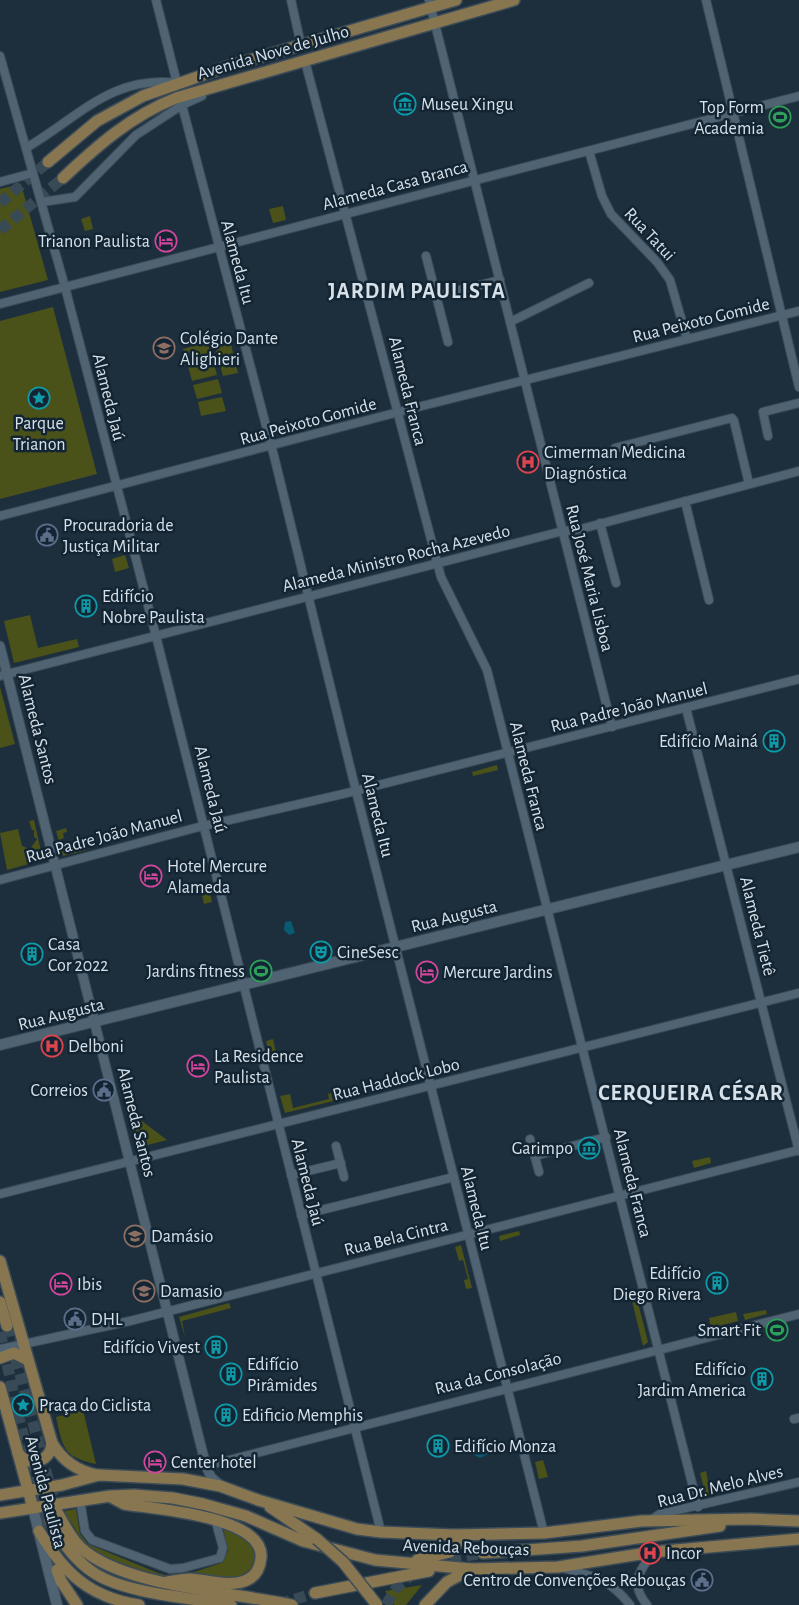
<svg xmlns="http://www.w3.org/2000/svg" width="799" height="1605" font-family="'Alegreya Sans',sans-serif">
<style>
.green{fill:#4a5119}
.water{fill:#0a5a74}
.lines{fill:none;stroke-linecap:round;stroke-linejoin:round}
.primary-tunnel{stroke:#394a57;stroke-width:11;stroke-dasharray:11 5.5;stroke-linecap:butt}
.minor-casing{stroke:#3b4b57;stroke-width:10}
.tertiary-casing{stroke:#3b4b57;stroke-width:11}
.secondary-casing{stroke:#3b4b57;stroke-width:12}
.primary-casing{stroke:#3b4b57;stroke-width:14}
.minor{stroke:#4f6373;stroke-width:8}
.tertiary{stroke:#4f6373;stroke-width:9}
.secondary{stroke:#4f6373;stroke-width:10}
.primary{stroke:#877650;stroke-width:11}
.primary-bridge-casing{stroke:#3b4b57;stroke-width:14;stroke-linecap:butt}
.primary-bridge{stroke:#877650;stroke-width:11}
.labels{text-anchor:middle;stroke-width:5;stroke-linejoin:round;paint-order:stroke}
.street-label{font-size:18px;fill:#d5e0e9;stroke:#132533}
.poi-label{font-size:18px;fill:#d5e0e9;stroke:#132533;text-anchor:start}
.district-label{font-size:22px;font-weight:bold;letter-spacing:1px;fill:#d5e0e9;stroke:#132533}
</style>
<rect width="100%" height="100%" fill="#1d2f3d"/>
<g class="green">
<polygon points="21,184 48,280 0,292 0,189"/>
<polygon points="283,206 286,220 273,223 269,209"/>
<polygon points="90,216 93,229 85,231 81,219"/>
<polygon points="53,307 97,474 0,499 0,321"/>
<polygon points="229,336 238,373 223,376 213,340"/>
<polygon points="207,342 212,357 187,364 183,349"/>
<polygon points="213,360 217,375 192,381 188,366"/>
<polygon points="400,370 408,402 405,403 396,371"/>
<polygon points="218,379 222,393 197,399 193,385"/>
<polygon points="222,397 226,411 201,416 198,402"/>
<polygon points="125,555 129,568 115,572 112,559"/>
<polygon points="30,615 38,648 77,639 79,647 14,663 4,621"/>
<polygon points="0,687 15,744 0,748"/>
<polygon points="32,706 37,725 30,726 25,707"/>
<polygon points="497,765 498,770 473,776 472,772"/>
<polygon points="34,820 43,860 7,870 0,833 18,829 22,846 30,849 37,839 34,837 34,830 32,830 29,821"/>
<polygon points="66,828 67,832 63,833 64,838 61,839 63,845 66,844 67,849 85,844 87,850 63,856 56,831"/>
<polygon points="208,885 212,902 204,904 200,887"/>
<polygon points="273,1039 278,1061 271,1062 266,1041"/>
<polygon points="331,1093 333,1101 285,1113 280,1096 290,1094 293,1108 329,1099 328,1094"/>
<polygon points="126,1109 167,1140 136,1148"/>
<polygon points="710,1157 711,1163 694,1168 692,1161"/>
<polygon points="519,1231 520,1235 500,1241 499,1236"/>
<polygon points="461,1245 472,1288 466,1289 464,1280 468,1279 463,1260 459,1261 455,1247"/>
<polygon points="637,1299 648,1342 643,1346 632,1301"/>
<polygon points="229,1303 231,1308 182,1321 185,1337 179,1317"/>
<polygon points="766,1310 767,1314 745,1320 743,1314"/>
<polygon points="736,1312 738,1321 711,1328 709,1318"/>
<path d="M83,1410L96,1464C63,1457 63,1448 56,1417Z"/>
<polygon points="543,1460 548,1477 539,1479 535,1462"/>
<polygon points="769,1470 771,1479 751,1484 748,1475"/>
<polygon points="706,1471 709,1486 731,1481 733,1488 706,1496 700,1473"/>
<path d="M76,1509L80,1534L88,1544L158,1573L169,1576L188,1574L221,1563L228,1551L223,1528C243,1537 258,1540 254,1566L242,1579C191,1577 127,1583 87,1546C79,1539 76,1527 69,1521L66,1520L49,1530V1534L44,1515Z"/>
<polygon points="422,1585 406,1605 394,1605 385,1591"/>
</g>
<g class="water">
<polygon points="291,921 295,933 289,935 284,930 285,922"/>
<polygon points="459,1442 480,1453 487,1446 490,1446 492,1452 480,1458 456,1445"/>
</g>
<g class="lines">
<g class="primary-tunnel">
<polyline points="0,203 48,162"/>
<polyline points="0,230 63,178"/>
<polyline points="7,1326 57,1512"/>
<polyline points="0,1332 21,1427 46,1515 50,1521"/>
<polyline points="46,1517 54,1553"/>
<polyline points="434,1562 483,1553"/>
<polyline points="279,1604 315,1593"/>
<polyline points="386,1605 397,1587 415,1572"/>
</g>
<g class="minor-casing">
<g id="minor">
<polyline points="291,0 301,45"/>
<polyline points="429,0 612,727"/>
<polyline points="706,0 799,387"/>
<polyline points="0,56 65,287 156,636 381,1532"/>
<polyline points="305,61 441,577 487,670 698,1507"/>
<polyline points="182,105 275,460 356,791 544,1533"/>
<path d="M26,148C78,118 111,75 177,83L156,0"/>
<polyline points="589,151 602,196 611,214 657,262 670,280 687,339"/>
<polyline points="0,182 33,173"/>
<polyline points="42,202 75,197 136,135 182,105 202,96"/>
<polyline points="426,256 448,342"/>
<polyline points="436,296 500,280"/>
<polyline points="0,304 799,96"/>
<polyline points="510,322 589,283"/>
<polyline points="768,436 763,412 799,403"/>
<polyline points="615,448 732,418 734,421 749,484"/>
<polyline points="685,501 709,600"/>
<polyline points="0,516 414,408 799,311"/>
<polyline points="600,523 616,583"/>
<polyline points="0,676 563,531 577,530 799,471"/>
<polyline points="686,708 799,1151"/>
<polyline points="0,880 195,828 343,794 799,679"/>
<polyline points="530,1139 539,1172"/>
<polyline points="336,1146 344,1177"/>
<polyline points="535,1156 606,1137"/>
<polyline points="291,1175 341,1163"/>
<polyline points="0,1194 799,993"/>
<polyline points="301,1215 454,1177"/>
<polyline points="0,1349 130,1321 799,1150"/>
<polyline points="794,1419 799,1418"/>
<polyline points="206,1466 799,1314"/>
<polyline points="80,1500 85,1531 92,1540 170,1569 183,1568 220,1558 223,1548 215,1519"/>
<polyline points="651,1520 660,1514 799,1482"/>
<path d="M563,1568C593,1576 610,1579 630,1605"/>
<path d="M647,1605C629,1582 639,1573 653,1552"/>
</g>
</g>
<g class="tertiary-casing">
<polyline id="tertiary" points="0,646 206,1466 211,1477 220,1485"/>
</g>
<g class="secondary-casing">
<g id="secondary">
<polyline points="0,1045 799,847"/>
<polyline points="33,1508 57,1605"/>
</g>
</g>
<g class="primary-casing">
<g id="primary">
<polyline points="48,162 97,121 143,96 226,67 456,0"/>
<path d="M63,178C98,145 131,116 176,98L514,0"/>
<path d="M0,1261L52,1443C62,1460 77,1471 97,1475"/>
<polyline points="0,1302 7,1326"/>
<polyline points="0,1358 14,1353 28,1360"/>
<polyline points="0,1387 33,1508"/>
<path d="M18,1453C29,1468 51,1462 52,1443"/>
<polyline points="0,1495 62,1485 99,1475 183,1479 220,1486 258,1500 357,1529 381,1532 454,1535 544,1533 642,1521 751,1519 799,1521"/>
<path d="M111,1497L124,1504C154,1509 265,1516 261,1558C260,1567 256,1576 247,1580C231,1588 207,1580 190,1579C182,1579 175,1581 167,1582"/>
<polyline points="270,1507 317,1539"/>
<path d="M57,1512C64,1524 70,1537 80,1547C123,1587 233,1592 292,1605"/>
<polyline points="0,1513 110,1496 134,1495 173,1498 203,1504 246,1516 303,1541 375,1560 471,1569 558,1567 653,1552 799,1539"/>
<path d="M50,1521C61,1541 74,1560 94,1573C126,1594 193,1598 231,1605"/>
<path d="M39,1531C64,1573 89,1597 139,1605"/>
<polyline points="483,1553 582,1546 720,1526"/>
<polyline points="417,1560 450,1552 457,1543 454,1535"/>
<polyline points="57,1570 61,1581 77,1605"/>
<polyline points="315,1593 429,1571"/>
<polyline points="425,1605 447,1582 471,1569"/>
</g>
</g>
<use href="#minor" class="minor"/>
<use href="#tertiary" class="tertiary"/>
<use href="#secondary" class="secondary"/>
<use href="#primary" class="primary"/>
<g class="primary-bridge-casing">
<polyline id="primary-bridge" points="317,1539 343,1562 377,1605"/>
</g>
<use href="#primary-bridge" class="primary-bridge"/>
</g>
<defs>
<g id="museum-ring" transform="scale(1.125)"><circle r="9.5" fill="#132533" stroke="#0f9aa8" stroke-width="1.5"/><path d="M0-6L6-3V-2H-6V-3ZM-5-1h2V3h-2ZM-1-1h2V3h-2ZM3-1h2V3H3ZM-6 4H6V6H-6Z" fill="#0f9aa8"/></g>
<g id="stadium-ring" transform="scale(1.125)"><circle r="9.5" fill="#132533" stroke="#2e9e5b" stroke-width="1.5"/><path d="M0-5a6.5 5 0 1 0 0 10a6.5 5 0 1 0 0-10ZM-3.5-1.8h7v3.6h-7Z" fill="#2e9e5b"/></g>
<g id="hotel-ring" transform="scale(1.125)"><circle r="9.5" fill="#132533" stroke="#d1479c" stroke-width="1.5"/><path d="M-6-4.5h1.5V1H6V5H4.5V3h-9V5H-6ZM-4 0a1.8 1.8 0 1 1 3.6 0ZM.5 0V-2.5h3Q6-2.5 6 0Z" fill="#d1479c"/></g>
<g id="school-ring" transform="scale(1.125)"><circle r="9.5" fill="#132533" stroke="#8d6e63" stroke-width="1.5"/><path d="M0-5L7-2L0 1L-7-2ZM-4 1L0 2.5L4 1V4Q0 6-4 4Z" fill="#8d6e63"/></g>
<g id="sight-ring" transform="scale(1.125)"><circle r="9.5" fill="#132533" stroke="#0f9aa8" stroke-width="1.5"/><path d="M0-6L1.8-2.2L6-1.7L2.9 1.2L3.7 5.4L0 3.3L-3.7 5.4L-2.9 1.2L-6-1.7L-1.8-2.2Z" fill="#0f9aa8"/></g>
<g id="hospital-ring" transform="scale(1.125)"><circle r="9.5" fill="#132533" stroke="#e0444e" stroke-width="1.5"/><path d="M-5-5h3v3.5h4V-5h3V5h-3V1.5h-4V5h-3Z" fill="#e0444e"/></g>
<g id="civic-ring" transform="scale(1.125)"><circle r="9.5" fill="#132533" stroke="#5c6f8a" stroke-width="1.5"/><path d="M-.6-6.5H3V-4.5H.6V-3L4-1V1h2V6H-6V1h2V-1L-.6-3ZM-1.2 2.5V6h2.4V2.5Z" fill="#5c6f8a"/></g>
<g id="building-ring" transform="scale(1.125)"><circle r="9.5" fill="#132533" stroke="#0f9aa8" stroke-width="1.5"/><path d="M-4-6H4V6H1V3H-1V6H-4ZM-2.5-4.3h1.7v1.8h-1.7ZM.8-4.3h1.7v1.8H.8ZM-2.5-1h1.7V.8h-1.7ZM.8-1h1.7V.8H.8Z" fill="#0f9aa8"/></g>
<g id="theatre-ring" transform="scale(1.125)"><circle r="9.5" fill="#132533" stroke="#0f9aa8" stroke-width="1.5"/><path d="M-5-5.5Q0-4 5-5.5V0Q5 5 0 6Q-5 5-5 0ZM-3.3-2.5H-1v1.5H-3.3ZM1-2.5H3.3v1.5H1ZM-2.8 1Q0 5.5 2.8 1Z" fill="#0f9aa8"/></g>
<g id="university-ring" transform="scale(1.125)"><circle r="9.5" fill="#132533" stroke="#8d6e63" stroke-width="1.5"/><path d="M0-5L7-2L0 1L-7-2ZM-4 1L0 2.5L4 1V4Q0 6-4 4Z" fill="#8d6e63"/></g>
</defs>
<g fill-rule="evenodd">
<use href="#museum-ring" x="405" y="104"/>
<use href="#stadium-ring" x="780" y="117"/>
<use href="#hotel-ring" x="166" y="241"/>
<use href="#school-ring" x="164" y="348"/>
<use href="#sight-ring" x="39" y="398"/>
<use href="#hospital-ring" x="528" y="462"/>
<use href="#civic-ring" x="47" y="535"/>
<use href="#building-ring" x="86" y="606"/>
<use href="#building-ring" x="774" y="741"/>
<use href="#hotel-ring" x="151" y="876"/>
<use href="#theatre-ring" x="321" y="952"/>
<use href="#building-ring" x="32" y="954"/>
<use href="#stadium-ring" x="261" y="971"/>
<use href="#hotel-ring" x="427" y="972"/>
<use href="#hospital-ring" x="52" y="1046"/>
<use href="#hotel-ring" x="198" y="1066"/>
<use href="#civic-ring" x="104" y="1090"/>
<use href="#museum-ring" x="589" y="1148"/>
<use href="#university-ring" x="135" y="1236"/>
<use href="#building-ring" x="717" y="1283"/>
<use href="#hotel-ring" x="61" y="1284"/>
<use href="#university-ring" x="144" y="1291"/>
<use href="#civic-ring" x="75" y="1319"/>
<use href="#stadium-ring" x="777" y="1330"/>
<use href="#building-ring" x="216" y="1347"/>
<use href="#building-ring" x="231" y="1374"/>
<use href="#building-ring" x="762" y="1379"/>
<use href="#sight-ring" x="23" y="1405"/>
<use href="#building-ring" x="226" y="1415"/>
<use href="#building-ring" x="438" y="1446"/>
<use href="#hotel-ring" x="155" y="1462"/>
<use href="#hospital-ring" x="650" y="1553"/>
<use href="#civic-ring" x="702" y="1580"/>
</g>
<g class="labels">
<g class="street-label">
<text transform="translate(273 52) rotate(-16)" y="6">Avenida Nove de Julho</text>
<text transform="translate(395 185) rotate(-15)" y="6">Alameda Casa Branca</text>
<text transform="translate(650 234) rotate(47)" y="6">Rua Tatui</text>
<text transform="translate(238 262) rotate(75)" y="6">Alameda Itu</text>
<text transform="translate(701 320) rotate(-14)" y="6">Rua Peixoto Gomide</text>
<text transform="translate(408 391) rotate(76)" y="6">Alameda Franca</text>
<text transform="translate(109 397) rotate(76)" y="6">Alameda Jaú</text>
<text transform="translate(308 421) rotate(-15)" y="6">Rua Peixoto Gomide</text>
<text transform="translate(396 558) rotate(-14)" y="6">Alameda Ministro Rocha Azevedo</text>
<text transform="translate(590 578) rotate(76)" y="6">Rua José Maria Lisboa</text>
<text transform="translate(629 707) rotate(-14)" y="6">Rua Padre João Manuel</text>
<text transform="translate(38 729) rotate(76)" y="6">Alameda Santos</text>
<text transform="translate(529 776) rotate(76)" y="6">Alameda Franca</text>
<text transform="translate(211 789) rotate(76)" y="6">Alameda Jaú</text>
<text transform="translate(378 815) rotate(76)" y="6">Alameda Itu</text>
<text transform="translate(104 836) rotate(-15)" y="6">Rua Padre João Manuel</text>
<text transform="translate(454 916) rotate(-14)" y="6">Rua Augusta</text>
<text transform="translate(758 926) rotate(76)" y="6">Alameda Tietê</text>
<text transform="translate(61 1014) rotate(-14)" y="6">Rua Augusta</text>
<text transform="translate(396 1079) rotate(-14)" y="6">Rua Haddock Lobo</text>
<text transform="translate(137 1122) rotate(76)" y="6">Alameda Santos</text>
<text transform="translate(308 1182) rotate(76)" y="6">Alameda Jaú</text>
<text transform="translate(633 1183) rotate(76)" y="6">Alameda Franca</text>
<text transform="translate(477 1208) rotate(76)" y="6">Alameda Itu</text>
<text transform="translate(396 1237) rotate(-14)" y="6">Rua Bela Cintra</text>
<text transform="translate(498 1373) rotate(-14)" y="6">Rua da Consolação</text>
<text transform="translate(720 1486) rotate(-14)" y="6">Rua Dr. Melo Alves</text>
<text transform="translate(46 1492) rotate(75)" y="6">Avenida Paulista</text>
<text transform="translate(466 1547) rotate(2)" y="6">Avenida Rebouças</text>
</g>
<g class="poi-label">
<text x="421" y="110">Museu Xingu</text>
<text x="764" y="113" text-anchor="end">Top Form<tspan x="764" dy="21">Academia</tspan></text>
<text x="150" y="247" text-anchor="end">Trianon Paulista</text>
<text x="180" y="344">Colégio Dante<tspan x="180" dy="21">Alighieri</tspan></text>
<text x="39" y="429" text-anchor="middle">Parque<tspan x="39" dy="21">Trianon</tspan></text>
<text x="544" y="458">Cimerman Medicina<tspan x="544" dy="21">Diagnóstica</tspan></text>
<text x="63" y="531">Procuradoria de<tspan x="63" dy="21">Justiça Militar</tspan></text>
<text x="102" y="602">Edifício<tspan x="102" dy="21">Nobre Paulista</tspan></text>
<text x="758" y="747" text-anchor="end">Edifício Mainá</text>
<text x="167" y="872">Hotel Mercure<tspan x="167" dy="21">Alameda</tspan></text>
<text x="48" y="950">Casa<tspan x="48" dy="21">Cor 2022</tspan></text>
<text x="337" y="958">CineSesc</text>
<text x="245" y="977" text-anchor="end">Jardins fitness</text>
<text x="443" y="978">Mercure Jardins</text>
<text x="68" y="1052">Delboni</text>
<text x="214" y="1062">La Residence<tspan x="214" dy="21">Paulista</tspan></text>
<text x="88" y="1096" text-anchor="end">Correios</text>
<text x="573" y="1154" text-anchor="end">Garimpo</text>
<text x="151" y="1242">Damásio</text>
<text x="701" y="1279" text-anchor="end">Edifício<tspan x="701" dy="21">Diego Rivera</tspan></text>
<text x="77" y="1290">Ibis</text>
<text x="160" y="1297">Damasio</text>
<text x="91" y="1325">DHL</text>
<text x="761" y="1336" text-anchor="end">Smart Fit</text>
<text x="200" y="1353" text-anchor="end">Edifício Vivest</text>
<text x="247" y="1370">Edifício<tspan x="247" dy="21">Pirâmides</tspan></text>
<text x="746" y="1375" text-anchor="end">Edifício<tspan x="746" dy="21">Jardim America</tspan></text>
<text x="39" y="1411">Praça do Ciclista</text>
<text x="242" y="1421">Edificio Memphis</text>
<text x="454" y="1452">Edifício Monza</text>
<text x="171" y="1468">Center hotel</text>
<text x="666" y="1559">Incor</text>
<text x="686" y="1586" text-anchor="end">Centro de Convenções Rebouças</text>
</g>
<g class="district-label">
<text x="417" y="298">JARDIM PAULISTA</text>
<text x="691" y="1100">CERQUEIRA CÉSAR</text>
</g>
</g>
</svg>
